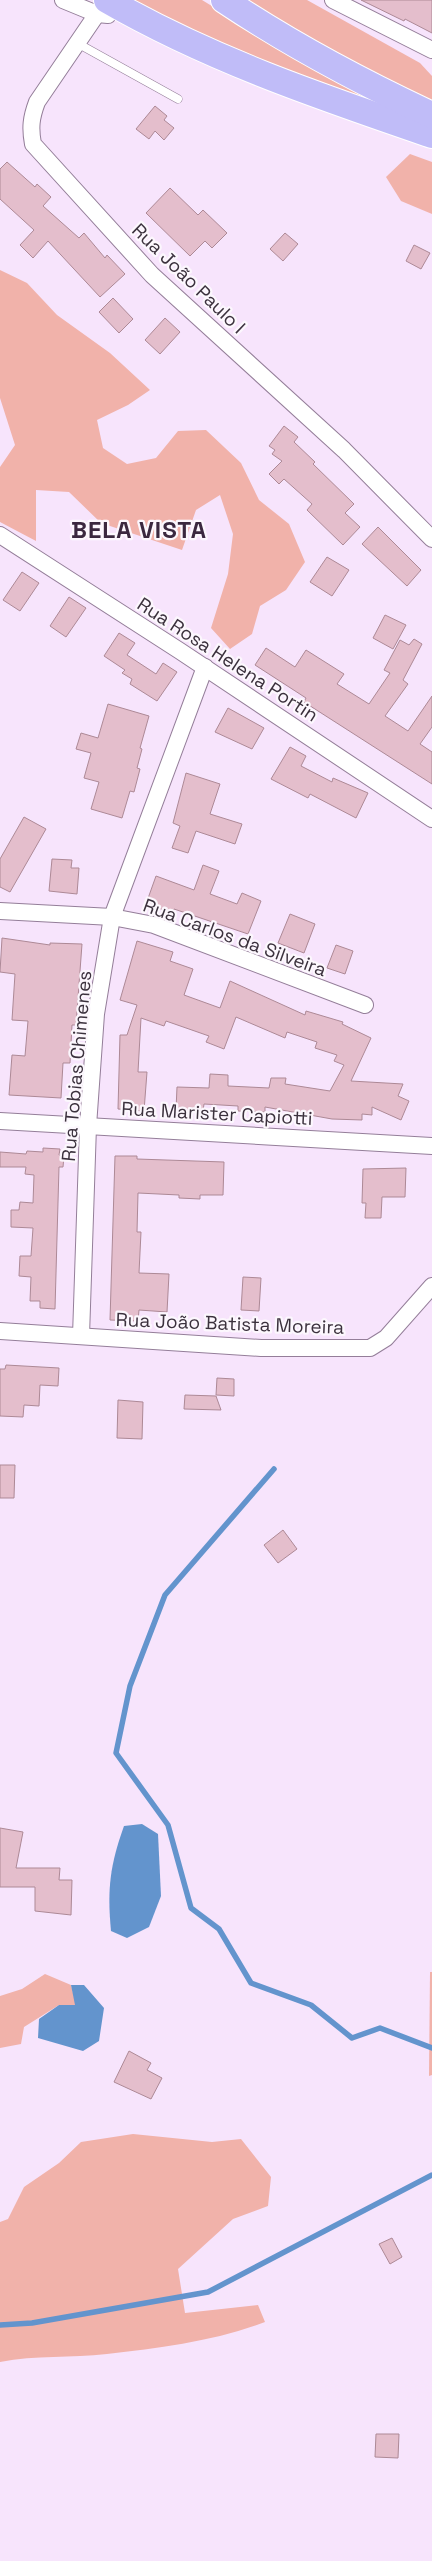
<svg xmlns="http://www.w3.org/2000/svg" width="432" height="2561" font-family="'Space Grotesk',sans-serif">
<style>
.green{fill:#f1b2aa}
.water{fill:#6394cd}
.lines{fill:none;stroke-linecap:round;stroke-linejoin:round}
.stream{stroke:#6394cd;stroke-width:5.5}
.building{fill:#e4becc;stroke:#ad8996}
.service-casing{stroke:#947e99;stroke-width:9}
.minor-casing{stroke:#947e99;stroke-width:18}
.trunk-casing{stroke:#fff;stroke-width:28}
.service{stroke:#fff;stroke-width:8}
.minor{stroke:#fff;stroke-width:16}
.trunk{stroke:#c0bcf8;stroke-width:26}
.labels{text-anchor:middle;stroke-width:4.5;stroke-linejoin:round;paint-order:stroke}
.street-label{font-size:19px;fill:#3b313d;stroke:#fcf7fd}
.district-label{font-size:24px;font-weight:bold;letter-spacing:1px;fill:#3b283f;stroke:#fcf7fd}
</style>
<rect width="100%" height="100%" fill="#f7e4fc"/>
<g class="green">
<polygon points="126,0 202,0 287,52 392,107 306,86"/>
<polygon points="238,0 307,0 420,63 432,76 432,106"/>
<polygon points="410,154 432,162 432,214 401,201 386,177"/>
<polygon points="0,270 27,283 57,315 110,353 150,390 128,405 97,420 103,448 127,464 156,458 178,431 206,430 241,463 259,500 289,524 305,562 286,590 260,606 252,634 230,649 211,628 228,574 233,534 220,495 196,510 182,550 101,523 69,492 36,490 36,541 0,522 0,467 15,445 0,398"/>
<polygon points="430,1972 432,1972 432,2075 429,2076"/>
<polygon points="45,1974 71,1985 76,2005 59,2005 24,2027 21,2044 0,2048 0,1996 22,1989"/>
<path d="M133,2134L212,2142L241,2139L271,2177L268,2206L233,2219L178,2269L185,2313L258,2305L265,2322C216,2341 160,2348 107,2354C71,2358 36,2355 0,2362V2222L8,2219L24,2187L59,2163L81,2142Z"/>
</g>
<g class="water">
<path d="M142,1824L158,1834L161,1896L149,1927L127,1938L111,1931C107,1889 110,1865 124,1826Z"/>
<polygon points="71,1985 84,1985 104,2008 99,2041 83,2051 38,2038 39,2019 59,2005 75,2005"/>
</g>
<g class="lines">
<g class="stream">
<polyline points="274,1469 165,1595 130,1686 116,1753 168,1825 191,1908 219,1929 251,1983 311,2005 352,2038 380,2028 432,2048"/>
<polyline points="0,2325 32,2323 208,2292 432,2175"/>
</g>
</g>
<g class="building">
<polygon points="361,0 432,0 432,33 405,19 404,21"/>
<polygon points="155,106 167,116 164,120 174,128 164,140 155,131 149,139 136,129"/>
<polygon points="7,162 35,187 37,184 51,197 43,206 79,238 84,233 105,258 107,255 125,274 100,297 48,241 33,258 20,245 34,230 0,199 0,169"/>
<polygon points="170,188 198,215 203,210 227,233 212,248 205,241 190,256 146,213"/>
<polygon points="285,233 298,244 283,261 270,249"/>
<polygon points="414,245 430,253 421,269 406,261"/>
<polygon points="113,298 133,319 119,333 99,312"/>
<polygon points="165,318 180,332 160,354 145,340"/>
<polygon points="284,426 298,437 294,442 315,462 313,464 354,504 345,513 360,527 343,545 307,510 312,504 284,479 279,484 269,474 282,461 272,454 275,450 269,446"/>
<polygon points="378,527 421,570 407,586 362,544"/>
<polygon points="327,557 349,570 332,596 310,582"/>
<polygon points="22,572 39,583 20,611 3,600"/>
<polygon points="69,597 86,608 66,637 50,626"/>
<polygon points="385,615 406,625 393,649 373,638"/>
<polygon points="119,633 135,643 127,655 156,674 163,663 177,672 157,701 130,684 132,679 122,673 125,670 104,656"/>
<polygon points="414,639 422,644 403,680 408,684 385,716 408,731 432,696 432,727 420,744 432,752 432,784 304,702 306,698 255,665 266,648 295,667 306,650 344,674 337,684 369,704 390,673 384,670 400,640 409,645"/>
<polygon points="108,704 149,716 140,748 142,749 137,768 140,769 134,792 130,791 122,818 91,809 99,782 84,778 91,753 76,749 81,733 98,738"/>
<polygon points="228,708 264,728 252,749 215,732"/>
<polygon points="290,747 306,756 301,766 332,782 333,778 368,793 356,818 310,794 308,798 271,779"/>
<polygon points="186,773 220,784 210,814 242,824 235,844 196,831 188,853 172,848 180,826 173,823"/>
<polygon points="24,817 46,829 10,892 0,887 0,859"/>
<polygon points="52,859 72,860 71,868 79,868 77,894 49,891"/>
<polygon points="203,865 219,871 210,894 237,904 242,893 261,901 248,934 174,909 173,913 146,904 156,876 194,890"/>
<polygon points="290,914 315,924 304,953 278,943"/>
<polygon points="2,938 50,945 50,943 82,944 76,1025 72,1025 70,1063 63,1063 61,1098 9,1095 12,1055 25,1056 28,1021 12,1020 15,974 0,972"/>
<polygon points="137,941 173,952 170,961 193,969 184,995 220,1008 230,981 305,1015 306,1011 343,1022 342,1024 371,1038 351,1081 403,1084 398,1096 409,1101 401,1120 372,1107 372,1115 362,1114 362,1120 332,1119 265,1107 265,1112 238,1111 238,1106 204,1104 203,1111 176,1110 177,1087 209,1088 210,1074 228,1075 228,1086 269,1088 271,1078 286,1078 285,1084 330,1091 344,1065 334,1061 337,1055 315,1048 317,1042 287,1032 285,1038 236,1017 224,1049 206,1042 209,1036 166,1021 164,1026 141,1018 138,1072 147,1072 144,1111 118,1109 120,1035 127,1035 137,1005 120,1000"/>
<polygon points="336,945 353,951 345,974 327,968"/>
<polygon points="43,1148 60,1149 59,1155 64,1156 63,1167 59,1167 55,1309 40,1308 40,1301 30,1301 31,1277 19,1276 20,1256 31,1256 33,1228 11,1227 11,1210 19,1210 20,1202 33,1203 34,1175 25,1174 26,1167 0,1167 0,1152 26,1154 27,1151 43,1152"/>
<polygon points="115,1156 137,1156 137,1159 224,1162 223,1195 200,1195 200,1199 179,1198 179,1195 138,1193 137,1232 141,1232 139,1273 169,1274 167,1312 139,1310 138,1321 110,1320"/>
<polygon points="406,1168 405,1197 382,1197 381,1218 365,1218 366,1203 362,1203 363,1169"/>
<polygon points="243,1277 261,1278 259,1311 241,1310"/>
<polygon points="6,1365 59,1368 58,1386 40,1385 39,1406 24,1405 23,1417 0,1416 0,1369 5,1369"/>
<polygon points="217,1378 234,1379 234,1396 216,1395"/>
<polygon points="185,1395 216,1396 221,1410 184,1409"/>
<polygon points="118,1400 143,1402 142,1439 117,1438"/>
<polygon points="0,1465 15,1465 14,1498 0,1498"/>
<polygon points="283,1530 297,1549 278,1563 264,1545"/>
<polygon points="0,1828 23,1832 16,1868 60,1868 59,1880 72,1880 71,1915 35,1911 35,1887 0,1887"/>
<polygon points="129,2051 151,2063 147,2070 162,2078 151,2099 114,2082"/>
<polygon points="392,2238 402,2257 390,2264 379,2244"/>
<polygon points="376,2434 399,2434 398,2458 375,2457"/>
</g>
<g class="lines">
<g class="service-casing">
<polyline id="service" points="77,43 178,99"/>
</g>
<g class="minor-casing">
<g id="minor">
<polyline points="63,0 97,14 108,15"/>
<polyline points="333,0 432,50"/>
<path d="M97,14L37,102C31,118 30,128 33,144L152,275L344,450L432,539"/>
<polyline points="0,535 180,651 432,819"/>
<polyline points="0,911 112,917 154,925 365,1005"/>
<polyline points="0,1121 432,1146"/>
<polyline points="0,1331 261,1348 370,1348 386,1338 432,1286"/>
<polyline points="81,1336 88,1126 96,1014 112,917 205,667"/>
</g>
</g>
<g class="trunk-casing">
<g id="trunk">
<path d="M107,0C209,59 321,97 432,135"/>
<path d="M224,0C290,44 359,81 432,115"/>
</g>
</g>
<use href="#service" class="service"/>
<use href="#minor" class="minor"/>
<use href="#trunk" class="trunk"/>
</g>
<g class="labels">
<g class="street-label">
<text transform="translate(189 278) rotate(44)" y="7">Rua João Paulo I</text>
<text transform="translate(228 659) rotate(33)" y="7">Rua Rosa Helena Portin</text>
<text transform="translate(235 937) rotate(20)" y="7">Rua Carlos da Silveira</text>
<text transform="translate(76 1066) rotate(-85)" y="7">Rua Tobias Chimenes</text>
<text transform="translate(217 1113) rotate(3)" y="7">Rua Marister Capiotti</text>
<text transform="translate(230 1323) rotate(2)" y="7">Rua João Batista Moreira</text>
</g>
<g class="district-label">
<text x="139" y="538">BELA VISTA</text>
</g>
</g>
</svg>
